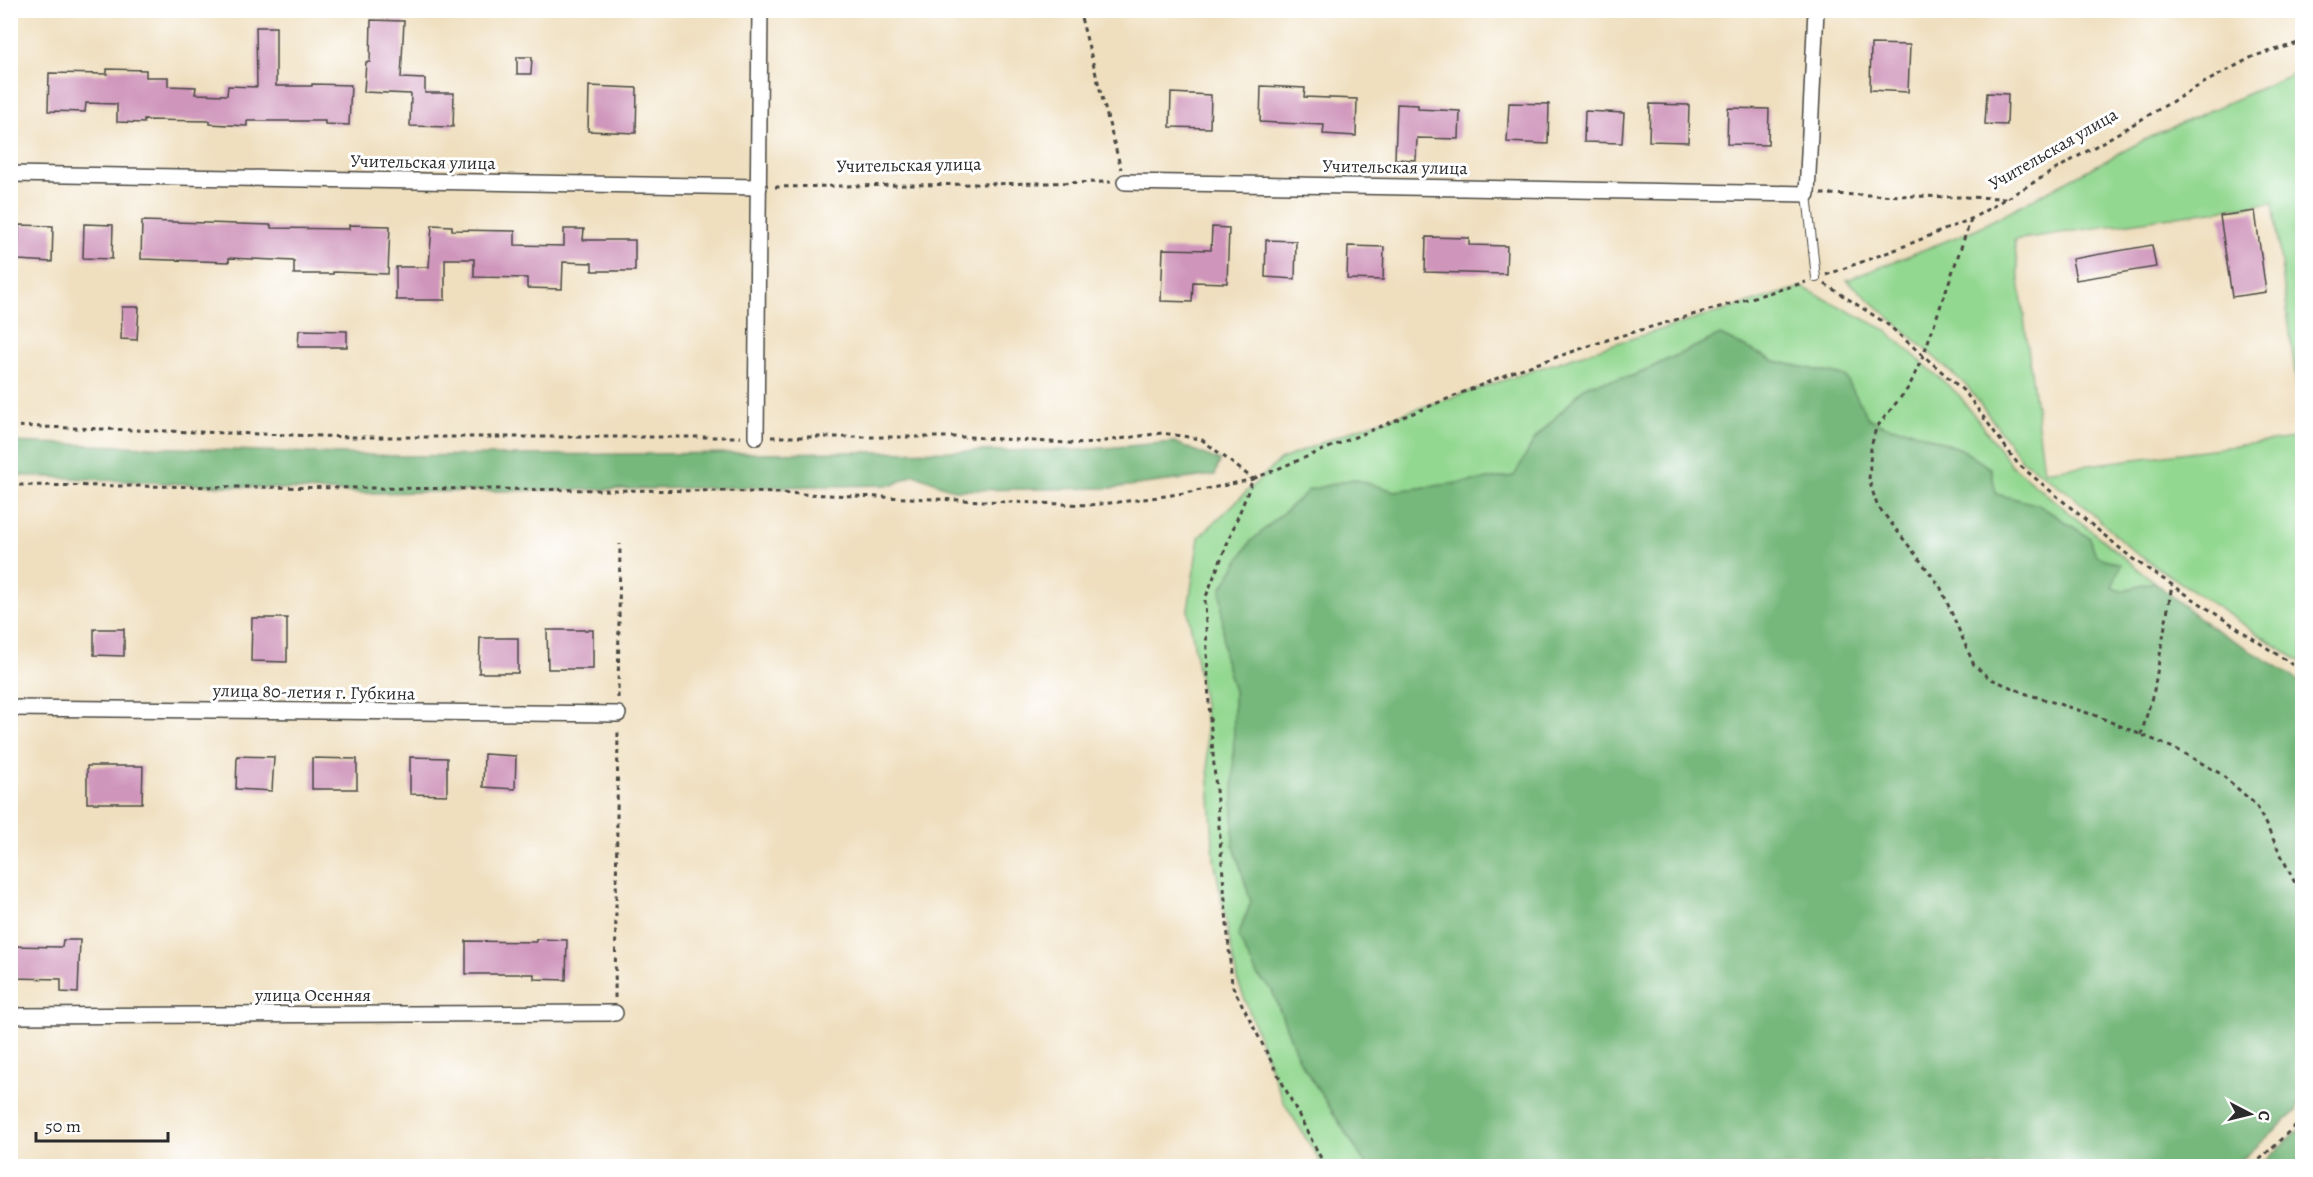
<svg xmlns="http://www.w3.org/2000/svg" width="2313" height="1177" font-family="Alegreya,serif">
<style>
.green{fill:#93d891;stroke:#5f825e;stroke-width:1.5}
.forest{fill:#76b87b;stroke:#507253;stroke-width:1.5}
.building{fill:#cf95bb}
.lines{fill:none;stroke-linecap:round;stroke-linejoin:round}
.service-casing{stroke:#484641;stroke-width:10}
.minor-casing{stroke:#484641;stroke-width:18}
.path{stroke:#484641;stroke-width:3;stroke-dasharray:4.5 4.5;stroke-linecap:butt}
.service{stroke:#fff;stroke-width:8}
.minor{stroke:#fff;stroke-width:15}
.labels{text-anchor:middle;stroke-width:6;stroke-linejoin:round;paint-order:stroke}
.street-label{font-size:18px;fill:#2b2b2b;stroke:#fff}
</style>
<rect width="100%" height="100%" fill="#fff"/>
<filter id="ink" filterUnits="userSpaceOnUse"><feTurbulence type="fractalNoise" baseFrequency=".0167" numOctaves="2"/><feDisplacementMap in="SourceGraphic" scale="12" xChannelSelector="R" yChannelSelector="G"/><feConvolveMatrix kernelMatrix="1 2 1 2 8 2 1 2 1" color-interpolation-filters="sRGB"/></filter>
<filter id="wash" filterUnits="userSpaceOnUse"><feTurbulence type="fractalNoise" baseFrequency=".008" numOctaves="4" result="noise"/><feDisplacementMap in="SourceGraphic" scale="24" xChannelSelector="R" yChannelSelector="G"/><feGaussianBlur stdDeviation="1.35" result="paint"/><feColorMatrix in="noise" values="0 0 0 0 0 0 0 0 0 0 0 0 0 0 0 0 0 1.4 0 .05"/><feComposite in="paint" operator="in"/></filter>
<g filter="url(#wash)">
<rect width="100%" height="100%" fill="#efdfbf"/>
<g class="green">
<polygon points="2302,70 2302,426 2273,202 2014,240 2044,471 2302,437 2302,663 2134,552 2073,496 2021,459 1967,386 1847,280 1976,229 2150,137"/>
<polygon points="1802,287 1884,329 1959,395 2012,466 2154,582 2121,591 2111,588 2120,564 2096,556 2090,538 2039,505 1996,494 1991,469 1961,449 1909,430 1885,426 1867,418 1845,376 1774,361 1720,335 1632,376 1587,385 1535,439 1515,476 1395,491 1353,479 1224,657 1234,691 1233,843 1251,902 1238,936 1257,975 1272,990 1298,1058 1367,1166 1323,1166 1283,1101 1237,979 1214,859 1204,704 1188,610 1199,537 1280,460 1353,430 1607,346"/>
</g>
<g class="forest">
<polygon points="1720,335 1774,361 1845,376 1868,418 1885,426 1909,430 1961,449 1991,469 1996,494 2039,505 2090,538 2096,556 2121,564 2112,588 2121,591 2154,582 2208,625 2285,671 2302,684 2302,1089 2296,1111 2235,1166 1367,1166 1298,1058 1272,990 1257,975 1238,936 1251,902 1233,843 1234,691 1224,657 1221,589 1250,542 1309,490 1353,479 1395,491 1514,476 1535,439 1587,385 1633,376"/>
<polygon points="11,442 399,456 1081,450 1174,442 1220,461 1215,475 1113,488 954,490 914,474 893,485 362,493 11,475"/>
<polygon points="2302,1127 2302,1166 2260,1166"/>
</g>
<g id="blocks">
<g class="building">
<polygon points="371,20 404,21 401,78 425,79 425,93 454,93 453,127 410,126 411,94 364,92 366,62 370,62"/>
<polygon points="256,27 276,27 276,86 312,86 312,84 351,85 349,125 325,124 325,121 247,121 247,126 210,124 210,121 144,120 144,123 117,122 117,104 86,103 85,112 48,111 49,73 107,74 107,69 146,70 146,77 168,77 168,86 196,87 195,94 227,95 228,86 257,87"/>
<polygon points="1871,44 1910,45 1908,92 1870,90"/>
<polygon points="517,57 532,57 531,74 517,74"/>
<polygon points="589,86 637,88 636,133 588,131"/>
<polygon points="1261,86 1305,88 1304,97 1357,99 1356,136 1323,134 1324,125 1260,122"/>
<polygon points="1171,93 1211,95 1210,128 1170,127"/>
<polygon points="1987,93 2008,94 2007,125 1985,124"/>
<polygon points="1509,103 1549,104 1548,144 1507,142"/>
<polygon points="1397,104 1418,105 1418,109 1460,111 1459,139 1417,138 1416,160 1395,159"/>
<polygon points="1650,104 1689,105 1688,142 1649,141"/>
<polygon points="1728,108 1769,109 1768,145 1727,144"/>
<polygon points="1585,111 1624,113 1622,143 1584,142"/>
<polygon points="2255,211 2266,292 2232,297 2220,216"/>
<polygon points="142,221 271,225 271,228 349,229 349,225 390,226 388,274 333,272 333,274 294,274 294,261 229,258 229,262 141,259"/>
<polygon points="84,224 113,225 112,259 83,258"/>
<polygon points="19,225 53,226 52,262 18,260"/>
<polygon points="432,225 452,226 452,230 515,231 515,245 564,246 564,229 584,229 583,240 635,240 635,271 592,271 592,263 563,262 562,289 527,288 527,278 474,277 474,259 445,259 445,300 396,300 396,267 429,267"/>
<polygon points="1212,227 1229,228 1227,283 1193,282 1192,302 1161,301 1163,249 1211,250"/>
<polygon points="1426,237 1469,238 1469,245 1507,246 1506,274 1425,272"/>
<polygon points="1266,240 1296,241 1295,279 1265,277"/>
<polygon points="2152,245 2156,267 2076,280 2072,259"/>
<polygon points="1348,246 1384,247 1383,280 1347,279"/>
<polygon points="122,307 139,307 137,340 121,339"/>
<polygon points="299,330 347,331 347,347 298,347"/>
<polygon points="252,618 287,618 287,662 251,661"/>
<polygon points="94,629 124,629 124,656 94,655"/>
<polygon points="547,630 593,630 593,669 548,669"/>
<polygon points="480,638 518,638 518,673 479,673"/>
<polygon points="484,754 516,756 515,789 483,787"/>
<polygon points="237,756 274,757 272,791 236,789"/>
<polygon points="410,757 447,758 447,795 410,794"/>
<polygon points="312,758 357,759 357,789 312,789"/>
<polygon points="87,766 143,766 142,803 87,803"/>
<polygon points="536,939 567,940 566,980 534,979 534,974 466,974 466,941 536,942"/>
<polygon points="63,940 80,940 78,993 61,992 61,979 11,978 11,946 62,947"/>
</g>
</g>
</g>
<g filter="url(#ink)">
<use href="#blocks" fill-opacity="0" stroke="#484641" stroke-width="1.5"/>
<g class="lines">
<g class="service-casing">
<polyline id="service" points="1807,194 1816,278"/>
</g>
<g class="minor-casing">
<g id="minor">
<polyline points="10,174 759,187"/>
<polyline points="1125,182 1807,194 1816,10"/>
<polyline points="756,437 760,10"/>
<polyline points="10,708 618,714"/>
<polyline points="10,1016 615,1013"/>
</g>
</g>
<g class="path">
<polyline points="1079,10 1121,169"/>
<polyline points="775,187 1111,182"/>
<polyline points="1821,194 2006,198"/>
<polyline points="1971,219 1923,356 1909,387 1876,428 1871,447 1869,480 1877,505 1940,586 1974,665 1989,678 2027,694 2094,715 2178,750 2221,774 2256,805 2298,889 2302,912"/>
<polyline points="1826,275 1897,249 1971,219 2202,84 2254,56 2302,42"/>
<polyline points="1825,284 1887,324 1965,392 2018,464 2133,559 2302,671"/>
<polyline points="10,426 352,437 741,437"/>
<polyline points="771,437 968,437 1084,444 1162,433 1201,439 1253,479"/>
<path d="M10,485L725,491L1089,505C1145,500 1199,492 1253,479"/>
<polyline points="618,698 620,544"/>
<polyline points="2141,735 2154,690 2172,585"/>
<polyline points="615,998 618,729"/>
<polyline points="1325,1166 1232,985 1209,705 1205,599 1253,479 1515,371 1613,338 1806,282"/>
<polyline points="2253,1166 2302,1119"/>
</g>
<use href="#service" class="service"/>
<use href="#minor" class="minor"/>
</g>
</g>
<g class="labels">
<g class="street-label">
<text transform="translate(2053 149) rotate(-30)" y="6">Учительская улица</text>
<text transform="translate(423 162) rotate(1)" y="6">Учительская улица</text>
<text transform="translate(909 165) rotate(-1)" y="6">Учительская улица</text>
<text transform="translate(1395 167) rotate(1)" y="6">Учительская улица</text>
<text transform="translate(314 692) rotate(1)" y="6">улица 80-летия г. Губкина</text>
<text x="313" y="1001">улица Осенняя</text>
</g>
</g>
<rect width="2313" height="1177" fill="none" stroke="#fff" stroke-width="36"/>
<g transform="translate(2250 1114) rotate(97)" stroke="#ffffff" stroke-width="4.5" paint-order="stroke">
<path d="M0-4.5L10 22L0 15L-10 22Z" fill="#2b2b2b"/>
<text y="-9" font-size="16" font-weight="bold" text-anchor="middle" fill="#2b2b2b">С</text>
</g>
<path d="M36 1132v9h132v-9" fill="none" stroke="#2b2b2b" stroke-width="3"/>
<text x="45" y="1132" font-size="18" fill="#2b2b2b" stroke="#ffffff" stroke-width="4.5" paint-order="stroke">50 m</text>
</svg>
